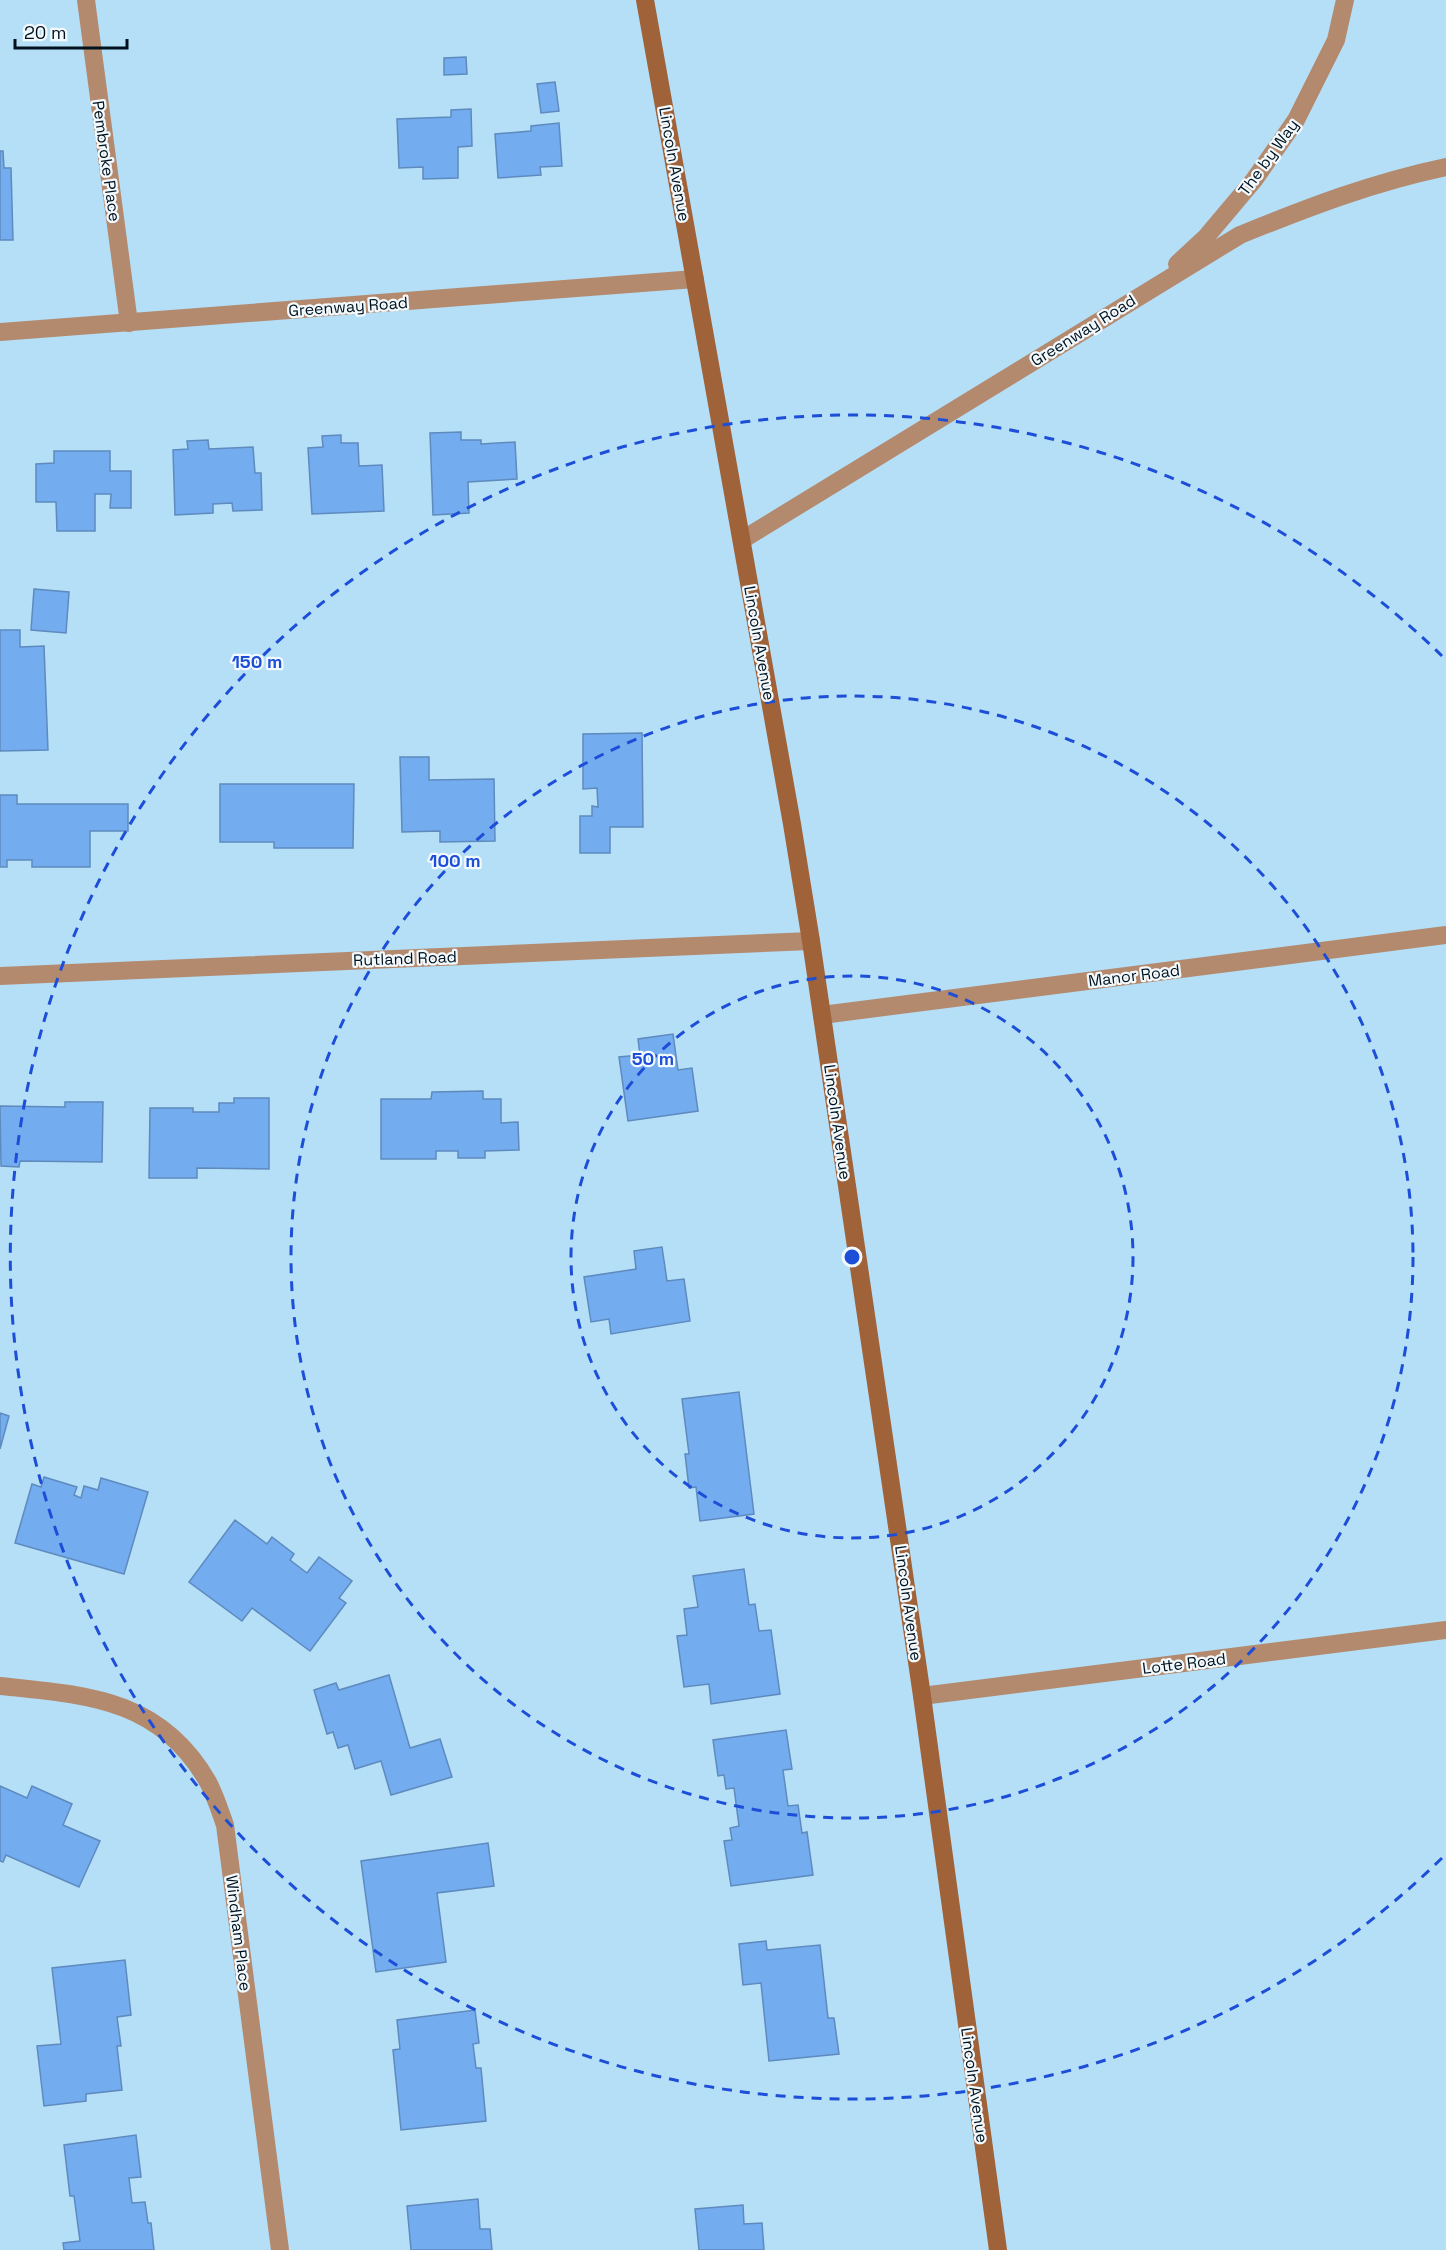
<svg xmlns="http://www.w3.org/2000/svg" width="1446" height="2250" font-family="'Space Grotesk',sans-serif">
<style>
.building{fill:#73acef;stroke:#5e8abe;stroke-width:1.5}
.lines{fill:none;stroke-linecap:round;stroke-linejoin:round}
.street{stroke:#b48a6f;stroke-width:18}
.secondary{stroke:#a06239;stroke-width:18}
.ring{fill:none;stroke:#1d4ed8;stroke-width:3;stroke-dasharray:10 8}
.labels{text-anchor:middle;stroke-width:4.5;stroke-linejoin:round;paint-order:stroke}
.street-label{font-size:16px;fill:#00121d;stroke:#f3fafe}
.centre{fill:#1d4ed8;stroke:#f3fafe;stroke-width:3}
.ring-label{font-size:18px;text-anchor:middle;font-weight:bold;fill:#1d4ed8;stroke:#f3fafe;stroke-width:4.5;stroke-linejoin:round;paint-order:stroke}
</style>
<rect width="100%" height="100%" fill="#b4dff7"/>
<g class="building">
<polygon points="466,57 467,74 444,75 444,58"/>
<polygon points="555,82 559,111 541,113 537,84"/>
<polygon points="471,109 472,146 458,147 458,178 423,179 423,167 399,168 397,119 451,117 451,110"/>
<polygon points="559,123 562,166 540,167 541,175 498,178 495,134 531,131 531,126"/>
<polygon points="0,151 3,151 4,168 11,168 13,240 0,240"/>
<polygon points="461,432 461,440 481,440 481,444 515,442 517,479 468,482 469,513 433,515 430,433"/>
<polygon points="341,435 341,443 358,443 359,466 382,465 384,511 312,514 308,448 323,447 322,436"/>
<polygon points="208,440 209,449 253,447 255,473 261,473 262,510 233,511 232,503 213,504 213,513 175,515 173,450 188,449 187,441"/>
<polygon points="54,451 110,451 110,471 131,471 131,508 110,508 111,494 95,494 95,531 57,531 56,502 36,502 36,464 54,463"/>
<polygon points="34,589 69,592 66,633 31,630"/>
<polygon points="0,630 20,630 20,647 44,646 48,750 0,751"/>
<polygon points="642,733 643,827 610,827 610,853 580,853 580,816 592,816 592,806 598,807 597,788 583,789 583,734"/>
<polygon points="400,757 429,757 429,780 494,779 495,841 440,842 440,831 402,832"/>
<polygon points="220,784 354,784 353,848 274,848 274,842 220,842"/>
<polygon points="0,795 17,795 17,804 128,804 128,831 90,831 90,867 32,867 32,860 7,860 7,867 0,867"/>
<polygon points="673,1034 678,1070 692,1068 698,1111 628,1121 619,1057 640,1055 638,1039"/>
<polygon points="483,1091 483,1099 501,1099 501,1123 518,1122 519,1150 485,1151 485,1158 458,1158 458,1151 436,1151 436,1159 381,1159 381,1099 431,1099 432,1092"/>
<polygon points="234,1098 269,1098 269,1169 197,1168 197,1178 149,1178 150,1108 193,1108 193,1112 219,1112 219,1103 234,1103"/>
<polygon points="65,1102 103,1102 102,1162 20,1161 19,1167 1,1166 0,1106 65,1107"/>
<polygon points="662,1247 667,1281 684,1279 690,1321 611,1334 609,1319 591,1322 584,1277 636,1269 634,1251"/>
<polygon points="739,1392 754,1514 700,1521 696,1487 689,1488 685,1454 689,1454 682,1399"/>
<polygon points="0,1413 9,1416 0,1449"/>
<polygon points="44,1477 77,1487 74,1495 81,1498 84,1486 98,1490 101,1478 148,1492 124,1574 15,1543 32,1484 41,1487"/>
<polygon points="235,1520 267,1544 272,1537 294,1554 290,1560 307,1573 319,1557 352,1581 339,1598 346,1603 310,1651 252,1608 242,1621 189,1582"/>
<polygon points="744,1569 749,1605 755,1604 759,1631 771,1630 780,1694 711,1704 709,1684 684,1687 677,1636 687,1635 684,1609 698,1607 693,1576"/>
<polygon points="389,1675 410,1748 440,1739 452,1777 391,1795 381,1761 355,1769 348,1745 338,1748 333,1732 327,1734 314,1690 336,1683 339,1690"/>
<polygon points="786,1730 792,1769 783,1770 788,1806 798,1805 802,1833 807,1832 813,1875 731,1886 724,1841 732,1840 730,1828 739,1826 734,1788 726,1789 724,1775 718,1776 713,1740"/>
<polygon points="0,1786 27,1798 32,1786 72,1804 63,1825 100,1841 79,1887 6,1855 3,1862 0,1861"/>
<polygon points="488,1843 494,1886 437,1893 446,1962 376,1972 361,1861"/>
<polygon points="766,1941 767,1950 820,1945 828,2018 834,2018 839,2054 769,2061 761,1983 743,1985 739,1944"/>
<polygon points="125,1960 131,2015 117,2017 121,2046 117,2046 122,2090 86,2094 86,2101 44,2106 37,2046 61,2044 52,1968"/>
<polygon points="475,2010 479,2043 473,2044 476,2068 481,2068 486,2121 401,2130 393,2050 400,2049 397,2020"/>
<polygon points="136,2135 141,2177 129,2178 132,2203 145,2202 148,2223 151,2223 154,2250 64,2250 63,2243 80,2241 74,2196 70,2196 64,2145"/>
<polygon points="478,2199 480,2229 490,2229 492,2250 411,2250 407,2206"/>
<polygon points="743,2205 744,2224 762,2223 764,2250 699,2250 695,2209"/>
</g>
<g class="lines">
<g class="street">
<polyline points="86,0 129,323"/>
<polyline points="1177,264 1206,237 1254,180 1296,120 1336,40 1345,0"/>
<polyline points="0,332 695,279"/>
<path d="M742,540L1240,235C1309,207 1374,182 1446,167"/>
<polyline points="0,976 811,941"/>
<polyline points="822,1015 1446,935"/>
<path d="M0,1686C86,1695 160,1698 208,1782C215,1795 220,1811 225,1825L280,2250"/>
<polyline points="922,1696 1446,1630"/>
</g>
<polyline class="secondary" points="645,0 792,824 811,941 922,1696 998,2250"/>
</g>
<g class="ring">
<circle cx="852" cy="1257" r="281"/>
<circle cx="852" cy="1257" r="561"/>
<path d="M1442 1858A842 842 0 1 1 1442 656"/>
</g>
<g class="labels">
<g class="street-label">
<text transform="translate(1268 157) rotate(-54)" y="6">The by Way</text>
<text transform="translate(107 161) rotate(82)" y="6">Pembroke Place</text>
<text transform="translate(675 164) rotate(80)" y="6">Lincoln Avenue</text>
<text transform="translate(348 306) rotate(-4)" y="6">Greenway Road</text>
<text transform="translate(1083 330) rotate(-32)" y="6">Greenway Road</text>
<text transform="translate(760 643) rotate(80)" y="6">Lincoln Avenue</text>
<text transform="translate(405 958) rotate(-2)" y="6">Rutland Road</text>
<text transform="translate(1134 975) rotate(-7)" y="6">Manor Road</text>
<text transform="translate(838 1122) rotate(82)" y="6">Lincoln Avenue</text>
<text transform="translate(909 1603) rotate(82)" y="6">Lincoln Avenue</text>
<text transform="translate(1184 1663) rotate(-7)" y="6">Lotte Road</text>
<text transform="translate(239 1933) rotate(83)" y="6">Windham Place</text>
<text transform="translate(975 2085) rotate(82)" y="6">Lincoln Avenue</text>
</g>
</g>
<circle cx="852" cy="1257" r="9" class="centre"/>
<g class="ring-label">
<text x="257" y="668">150 m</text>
<text x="455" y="867">100 m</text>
<text x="653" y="1065">50 m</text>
</g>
<path d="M15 39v9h112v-9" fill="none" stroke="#00121d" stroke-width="3"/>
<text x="24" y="39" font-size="18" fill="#00121d" stroke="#f3fafe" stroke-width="4.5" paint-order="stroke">20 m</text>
</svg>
